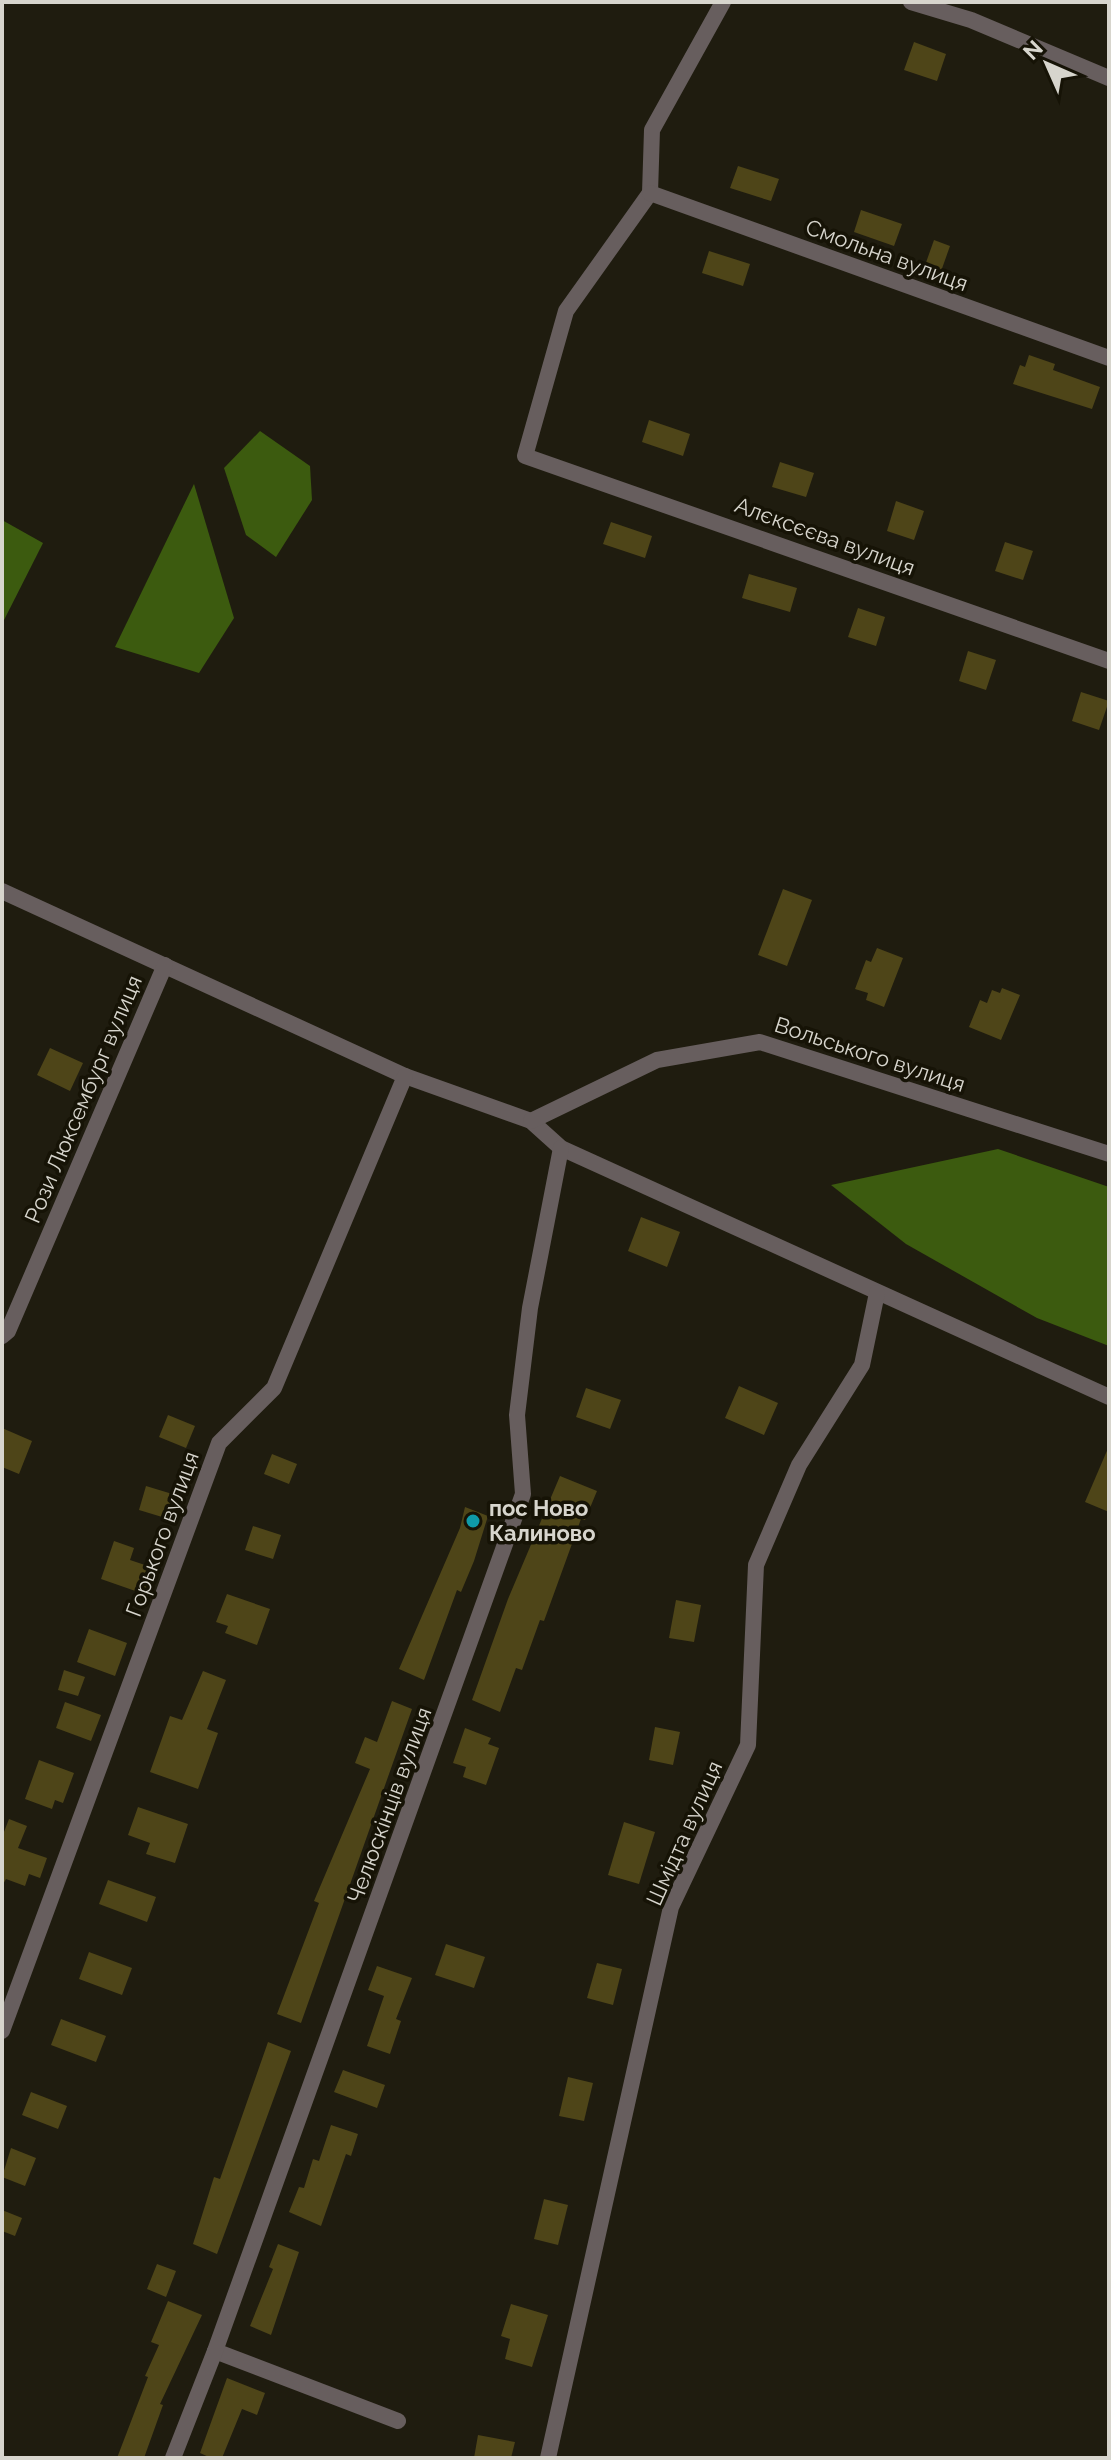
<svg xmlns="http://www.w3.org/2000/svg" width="1111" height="2460" font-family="Raleway,sans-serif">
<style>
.forest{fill:#3c5b0f}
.building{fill:#4e4518}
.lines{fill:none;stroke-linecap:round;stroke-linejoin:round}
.street{stroke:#675e5e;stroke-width:16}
.culture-dot{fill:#0f9aa8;stroke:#161306;stroke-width:3}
.labels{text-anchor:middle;stroke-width:7;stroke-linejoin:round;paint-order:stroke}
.street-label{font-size:22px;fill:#d7d5cd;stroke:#161306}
.poi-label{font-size:22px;font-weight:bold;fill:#d7d5cd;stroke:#161306;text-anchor:start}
</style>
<rect width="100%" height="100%" fill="#1f1c0f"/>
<g class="forest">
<polygon points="260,431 310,466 312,500 276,557 246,535 224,468"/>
<polygon points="194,484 234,618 199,673 115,647"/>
<polygon points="2,520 43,543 2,624"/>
<polygon points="998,1149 1109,1187 1109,1346 1037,1318 906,1244 831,1185"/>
</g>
<g class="building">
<polygon points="914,42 946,54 937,81 904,70"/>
<polygon points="738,166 779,179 771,201 730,188"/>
<polygon points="861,210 902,224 894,246 854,232"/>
<polygon points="934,240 950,246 939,277 923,271"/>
<polygon points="709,251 750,264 743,286 702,273"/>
<polygon points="1029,355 1055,364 1053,370 1100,387 1092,409 1013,384 1020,365 1025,367"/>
<polygon points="649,420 690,434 683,456 642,442"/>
<polygon points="780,462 814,473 806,497 772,487"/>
<polygon points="896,501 924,511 914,540 887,531"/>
<polygon points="611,522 652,536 645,558 603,544"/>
<polygon points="1005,542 1033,551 1023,580 995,571"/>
<polygon points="749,574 797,588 790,612 742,598"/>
<polygon points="858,608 885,617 876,646 848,637"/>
<polygon points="968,651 996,660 986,690 959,681"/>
<polygon points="1081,692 1109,701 1099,730 1072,721"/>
<polygon points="783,889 812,900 787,966 758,955"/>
<polygon points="877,948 903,958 884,1007 866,1000 868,993 855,989 866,960 871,962"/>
<polygon points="1002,988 1020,995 1001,1040 969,1027 980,1000 987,1003 992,990 1000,993"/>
<polygon points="50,1048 83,1063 70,1091 37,1075"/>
<polygon points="641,1217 680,1232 667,1267 628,1251"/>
<polygon points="739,1386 778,1403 764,1435 725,1418"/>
<polygon points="586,1388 621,1400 610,1429 576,1417"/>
<polygon points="168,1415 195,1426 186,1448 159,1437"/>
<polygon points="2,1428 32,1441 19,1474 2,1467"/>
<polygon points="1109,1446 1109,1512 1085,1502"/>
<polygon points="272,1454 297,1464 289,1484 264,1474"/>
<polygon points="560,1476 597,1491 585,1520 581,1519 544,1621 540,1620 522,1670 516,1668 500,1712 472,1700 508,1599"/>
<polygon points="146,1486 179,1496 172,1520 139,1510"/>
<polygon points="465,1507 488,1516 474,1561 461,1592 457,1590 424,1680 399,1669 460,1528"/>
<polygon points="253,1526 281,1535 273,1559 245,1550"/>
<polygon points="114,1541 134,1548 130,1560 154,1568 144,1594 101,1579"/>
<polygon points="227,1594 270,1609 257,1645 225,1633 228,1626 216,1622"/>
<polygon points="676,1600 701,1605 694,1642 669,1638"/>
<polygon points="89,1629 127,1643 115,1676 77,1662"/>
<polygon points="64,1670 85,1677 78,1696 58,1690"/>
<polygon points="203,1671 226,1680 207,1729 218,1733 198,1789 150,1772 170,1716 182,1720"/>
<polygon points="392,1701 412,1709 301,2023 277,2014 319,1903 314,1901 370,1769 355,1763 365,1737 377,1742"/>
<polygon points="65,1702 101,1715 91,1741 56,1728"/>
<polygon points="655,1727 680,1732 673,1765 649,1760"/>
<polygon points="465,1728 491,1738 488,1744 499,1748 486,1785 463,1777 466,1767 453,1763"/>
<polygon points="39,1760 74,1773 63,1803 55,1800 52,1809 25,1799"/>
<polygon points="138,1807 188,1824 175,1863 146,1854 150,1843 128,1835"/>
<polygon points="9,1819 27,1826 18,1848 47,1858 40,1878 29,1874 25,1886 6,1879 2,1886 2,1837"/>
<polygon points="624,1822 655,1832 639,1884 608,1875"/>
<polygon points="108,1880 156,1897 147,1922 99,1904"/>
<polygon points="446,1944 485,1957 474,1988 435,1975"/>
<polygon points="89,1952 132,1968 122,1995 79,1979"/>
<polygon points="597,1963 622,1969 613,2005 587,1998"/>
<polygon points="377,1966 412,1978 396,2019 401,2021 390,2054 367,2046 384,1996 368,1990"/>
<polygon points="61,2019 106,2036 96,2062 51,2045"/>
<polygon points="268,2042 291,2051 217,2254 193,2244 214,2177 220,2179"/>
<polygon points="343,2070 385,2085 377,2108 334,2092"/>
<polygon points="568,2077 593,2083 584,2121 559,2116"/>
<polygon points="31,2092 67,2106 58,2129 22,2115"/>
<polygon points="331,2125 358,2134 351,2156 346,2154 321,2226 289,2212 299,2187 304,2188 313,2159 319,2161"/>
<polygon points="11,2148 36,2158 25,2186 2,2177"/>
<polygon points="544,2199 568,2205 558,2245 534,2239"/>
<polygon points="2,2210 22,2218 15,2236 2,2231"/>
<polygon points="278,2244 299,2252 271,2335 250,2326 273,2269 269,2267"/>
<polygon points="157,2264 176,2271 166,2297 147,2289"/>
<polygon points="168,2301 202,2315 160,2404 163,2405 144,2458 117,2458 148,2377 145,2376 159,2345 151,2342"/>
<polygon points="511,2304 548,2315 532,2367 505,2359 510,2339 501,2336"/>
<polygon points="227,2378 265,2393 257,2415 242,2409 222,2458 211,2458 200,2453"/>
<polygon points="478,2435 515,2442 511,2458 474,2458"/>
</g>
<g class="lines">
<g class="street">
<polyline points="723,2 652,130 650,193 566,311 525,456 1109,661"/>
<polyline points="911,2 971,20 1109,78"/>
<polyline points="650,193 1109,358"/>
<polyline points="2,891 405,1076 531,1121 561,1148 1109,1397"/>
<polyline points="531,1121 657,1060 760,1042 1109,1154"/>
<polyline points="2,1336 8,1331 165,965"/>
<polyline points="2,2031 219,1443 274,1388 405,1076"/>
<polyline points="215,2351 398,2421"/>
<polyline points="173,2458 215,2351 523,1494 517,1415 530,1308 561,1148"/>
<polyline points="548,2458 671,1907 748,1745 756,1565 799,1465 862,1365 877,1293"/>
</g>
</g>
<circle class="culture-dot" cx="473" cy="1521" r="8"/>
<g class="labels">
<g class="street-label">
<text transform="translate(887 255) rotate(20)" y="8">Смольна вулиця</text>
<text transform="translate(825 536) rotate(20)" y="8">Алєксєєва вулиця</text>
<text transform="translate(870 1054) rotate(18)" y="8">Вольського вулиця</text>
<text transform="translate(83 1099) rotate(-67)" y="8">Рози Люксембург вулиця</text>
<text transform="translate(162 1534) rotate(-70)" y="8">Горького вулиця</text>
<text transform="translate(389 1805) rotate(-70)" y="8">Челюскінців вулиця</text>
<text transform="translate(684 1833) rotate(-66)" y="8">Шмідта вулиця</text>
</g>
<g class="poi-label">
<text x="489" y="1516">пос Ново<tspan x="489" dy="25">Калиново</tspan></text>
</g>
</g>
<rect width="1111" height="2460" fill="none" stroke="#d7d5cd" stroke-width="8"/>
<g transform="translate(1047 64) rotate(315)" stroke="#161306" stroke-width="6" paint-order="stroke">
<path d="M0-6L14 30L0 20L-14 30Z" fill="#d7d5cd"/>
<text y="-12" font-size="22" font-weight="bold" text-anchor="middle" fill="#d7d5cd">N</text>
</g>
</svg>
